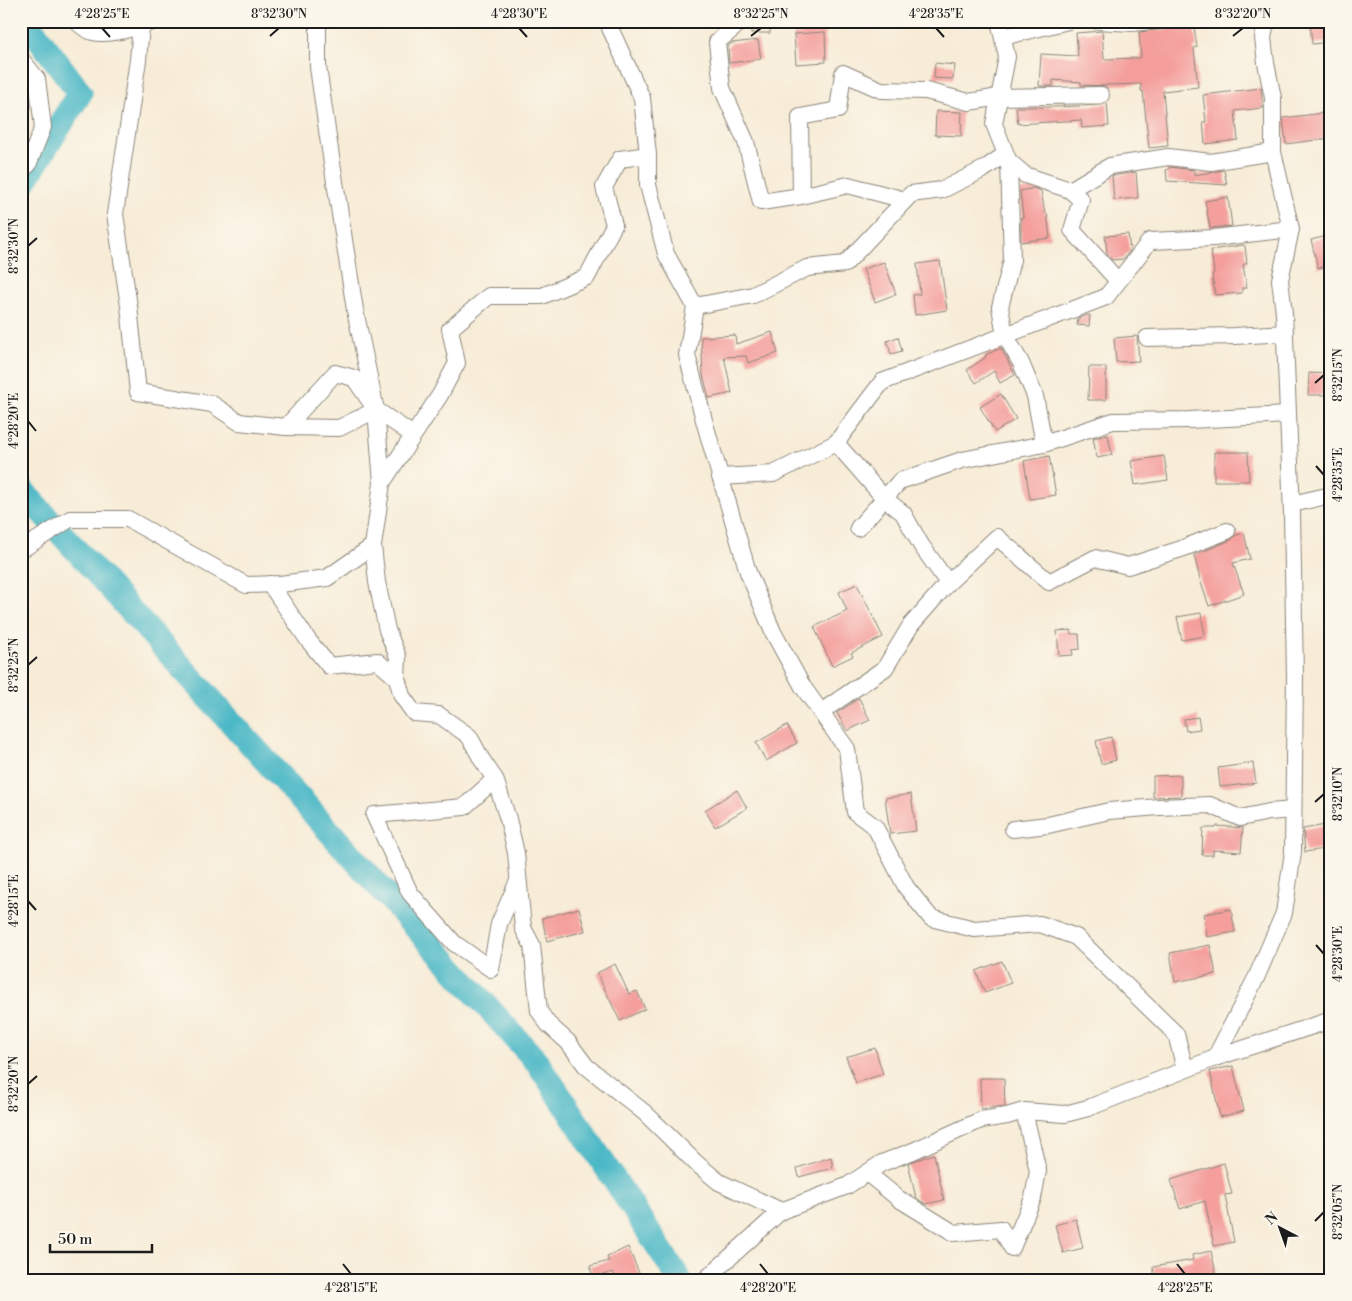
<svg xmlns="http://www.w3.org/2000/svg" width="1352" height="1301" font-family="'Libre Bodoni',serif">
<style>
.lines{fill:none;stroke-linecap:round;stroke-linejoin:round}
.river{stroke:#4bb8c6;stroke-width:25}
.building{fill:#f49f9c}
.minor-casing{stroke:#8a847a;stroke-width:18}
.minor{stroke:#fff;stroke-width:16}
.ticks{fill:none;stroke:#1c1c1c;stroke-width:2}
.neatline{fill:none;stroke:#1c1c1c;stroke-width:2}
.ticks-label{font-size:12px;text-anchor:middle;fill:#1c1c1c}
</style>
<rect width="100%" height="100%" fill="#fbf7ec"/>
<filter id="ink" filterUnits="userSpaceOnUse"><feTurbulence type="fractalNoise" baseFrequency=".02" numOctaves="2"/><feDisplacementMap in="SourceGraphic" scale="10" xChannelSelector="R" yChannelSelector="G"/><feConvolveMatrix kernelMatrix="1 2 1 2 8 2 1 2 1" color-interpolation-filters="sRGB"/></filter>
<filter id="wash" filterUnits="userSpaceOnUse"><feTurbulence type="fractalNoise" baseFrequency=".0096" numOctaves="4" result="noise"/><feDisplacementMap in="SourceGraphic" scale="20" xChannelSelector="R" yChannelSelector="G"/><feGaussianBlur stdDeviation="1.12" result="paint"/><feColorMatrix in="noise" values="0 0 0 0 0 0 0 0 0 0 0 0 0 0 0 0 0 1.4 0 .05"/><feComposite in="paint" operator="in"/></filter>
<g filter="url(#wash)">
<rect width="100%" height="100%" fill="#f7ecd7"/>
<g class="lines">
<g class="river">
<polyline points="21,187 80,93 26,21"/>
<polyline points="21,489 538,1063 680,1280"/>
</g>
</g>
<g id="blocks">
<g class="building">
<rect x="751" y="21" width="19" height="12"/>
<polygon points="1310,21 1331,21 1331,42 1312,44"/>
<polygon points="1194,26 1197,47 1194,48 1198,87 1163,91 1168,146 1149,148 1143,91 1141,91 1141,84 1106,85 1106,86 1081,85 1081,82 1053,80 1053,86 1039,86 1041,54 1078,56 1076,33 1102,31 1104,59 1140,58 1141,57 1139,32"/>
<polygon points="825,32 826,62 796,64 794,34"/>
<polygon points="758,40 761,59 729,63 728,46 732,43"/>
<polygon points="935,63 955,65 953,79 934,78"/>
<polygon points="1261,88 1263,108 1235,111 1238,140 1205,144 1203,122 1206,122 1203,95"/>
<polygon points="1107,103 1109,126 1082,128 1081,120 1018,124 1016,107 1055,107 1101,105"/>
<polygon points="936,111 962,112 961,136 935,135"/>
<polygon points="1331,112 1331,138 1286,144 1283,118"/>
<polygon points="1169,167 1194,170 1194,175 1224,170 1227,185 1167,181 1166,170 1169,169"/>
<polygon points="1136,172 1138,198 1114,200 1112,176"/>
<polygon points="1034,188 1041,191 1045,213 1047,213 1050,238 1021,242 1021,217 1023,217 1020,191"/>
<polygon points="1228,197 1232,226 1210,228 1205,201"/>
<polygon points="1128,234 1130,251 1123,259 1112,260 1107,253 1105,236"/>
<polygon points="1331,235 1331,265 1318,268 1311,240"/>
<polygon points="1243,245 1245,246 1247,263 1243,265 1247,288 1242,288 1242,293 1215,295 1212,275 1214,273 1211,250"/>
<polygon points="940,261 947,310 915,315 913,295 920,294 917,264"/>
<polygon points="884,262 896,294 875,302 863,269"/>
<polygon points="1088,315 1090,315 1089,326 1077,325 1078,318"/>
<polygon points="772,332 778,353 748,363 746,356 724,357 732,393 709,398 703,375 701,337 735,335 736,344"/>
<polygon points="1137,336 1139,361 1116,362 1114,338"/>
<polygon points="898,337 902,351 891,354 887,341"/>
<polygon points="1001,348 1015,375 1000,383 994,371 976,383 967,370 986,357 985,355"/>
<polygon points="1089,367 1106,367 1106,400 1088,400"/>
<polygon points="1309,373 1331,374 1331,395 1308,395"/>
<polygon points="1001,394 1016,419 995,432 980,407"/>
<polygon points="1108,435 1112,455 1097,458 1093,438"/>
<polygon points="1214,452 1248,452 1249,481 1214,481"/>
<polygon points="1049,456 1056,495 1030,499 1024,461"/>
<polygon points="1164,456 1168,480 1135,485 1131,461"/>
<polygon points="1244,533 1250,559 1233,563 1244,594 1209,606 1201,583 1194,555 1231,540 1236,535"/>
<polygon points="857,584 883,637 851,653 853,656 832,666 814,627 847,611 839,592"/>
<polygon points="1201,613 1205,636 1182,640 1177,617"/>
<polygon points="1071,630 1071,634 1079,634 1080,649 1072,650 1073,655 1059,656 1057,631"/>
<polygon points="859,698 870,720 847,731 837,713"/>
<polygon points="1198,717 1200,729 1186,731 1184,719"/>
<polygon points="787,725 797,743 766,761 756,743"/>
<polygon points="1111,737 1116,760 1101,764 1096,741"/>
<polygon points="1253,763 1256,783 1220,787 1218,768"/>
<polygon points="1181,775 1181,796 1153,797 1153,776"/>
<polygon points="737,790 747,808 715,827 705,810"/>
<polygon points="911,794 916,831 890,834 885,798"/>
<polygon points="1331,824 1331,848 1305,852 1303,829"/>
<polygon points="1217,826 1243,828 1241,852 1213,850 1213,855 1202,855 1203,828 1216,828"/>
<polygon points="579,908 585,931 547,941 542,918"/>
<polygon points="1231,909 1235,932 1207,937 1204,914"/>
<polygon points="1210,945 1216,974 1175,982 1170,953"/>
<polygon points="1002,961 1011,983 985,993 976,971"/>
<polygon points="615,964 629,994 637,991 645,1009 620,1021 597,973"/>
<polygon points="875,1048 883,1074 856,1083 846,1057"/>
<polygon points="1233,1066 1244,1111 1220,1117 1210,1071"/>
<polygon points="980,1078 1004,1078 1005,1106 981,1109"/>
<polygon points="934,1154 944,1200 926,1204 916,1198 908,1163"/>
<polygon points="831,1157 833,1168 799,1177 797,1168"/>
<polygon points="1224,1163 1232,1194 1225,1195 1234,1242 1214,1246 1205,1201 1180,1209 1171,1180"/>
<polygon points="1076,1219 1083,1248 1063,1253 1055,1225"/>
<polygon points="628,1247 642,1280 616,1280 613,1272 593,1278 590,1266 609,1261 607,1257"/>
<polygon points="1211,1251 1216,1273 1185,1280 1155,1280 1153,1267 1193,1260 1192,1255"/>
</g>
</g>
</g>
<g filter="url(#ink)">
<use href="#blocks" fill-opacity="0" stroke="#8a847a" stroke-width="1"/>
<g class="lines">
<g class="minor-casing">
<g id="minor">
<path d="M76,21C81,26 86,30 93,32C109,36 140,27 155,21"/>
<polyline points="318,21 318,67 328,137 355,310 376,410 382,483 373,546 377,582 387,630 398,657 397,678 402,696 414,713 439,715 469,736 482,760 495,779 508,819 516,853 523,928 532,945 539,1011 548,1024 568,1042 586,1066 645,1113 696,1163 719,1182 781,1211 847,1186 882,1163 913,1151 981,1120 1007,1116 1024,1111 1065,1114 1088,1108 1215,1058 1331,1020"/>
<polyline points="610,21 610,28 642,98 648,155 648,185 666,254 695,306 687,355 705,424 748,572 773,632 803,687 847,749 855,812 875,827 906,887 931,918 974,929 1040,924 1076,937 1176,1034 1185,1069"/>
<polyline points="735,21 734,28 717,42 722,88 746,142 761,202 801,196 848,185 905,200"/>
<polyline points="999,21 1007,57 994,124 1009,162 1012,260 1000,307 1005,335 1021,363 1035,396 1044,444"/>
<polyline points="1098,21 1132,23 1152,21"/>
<polyline points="141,26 138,60 115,214 129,306 138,392 212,404 239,422 286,427"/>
<polyline points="1003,37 1068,21"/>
<polyline points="21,59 37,79 43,127 28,165 21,171"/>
<polyline points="1070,190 1081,200 1072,230 1118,281"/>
<polyline points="801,196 800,117 838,110 843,73 881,90 926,91 969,102 999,97 1101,95"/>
<polyline points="695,306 753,295 807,268 845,264 911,194 942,190 984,169 1003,156 1025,175 1070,190 1110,166 1168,157 1211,162 1273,152"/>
<polyline points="1147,338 1234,336 1285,333"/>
<polyline points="376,410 339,428 286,427 335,373 354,378 376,410 413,435"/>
<polyline points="720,477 773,474 836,443 882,382 1106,297 1150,241 1214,238 1291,229"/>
<polyline points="382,483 440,395 457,363 450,329 489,296 542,296 587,277 614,225 604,187 620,159 648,155"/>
<polyline points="1292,504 1331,495"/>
<polyline points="858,528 900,481 962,460 1044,444 1113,421 1189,420 1288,415"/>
<polyline points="21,550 70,519 128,519 246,585 280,584 327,578 373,546"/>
<polyline points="948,583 997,537 1049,582 1095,558 1128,566 1181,549 1227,531"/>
<polyline points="270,584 308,640 329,666 377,661 397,678"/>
<polyline points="821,712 885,668 911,625 948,583 921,545 903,513 885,499 836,443"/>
<polyline points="495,779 464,807 374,815 410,893 454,943 491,969 499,924 517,883"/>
<polyline points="1013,829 1048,825 1109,811 1159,807 1210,805 1240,818 1269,812 1293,810"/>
<polyline points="1215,1058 1256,978 1284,913 1293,852 1295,677 1292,514 1284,313 1280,280 1291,229 1273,152 1273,98 1266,63 1263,38 1266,21"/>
<polyline points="867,1173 899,1199 954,1233 1001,1229 1012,1248 1033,1198 1038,1171 1024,1111"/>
<polyline points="705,1280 781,1211"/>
</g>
</g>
<use href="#minor" class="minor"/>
</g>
</g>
<path class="ticks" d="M102,28L110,37M519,28L527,37M936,28L944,37M270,36L279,28M751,36L761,28M1233,36L1243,28M28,246L37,238M1315,383L1324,375M28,421L36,431M1316,466L1324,475M28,665L37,657M1315,802L1324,794M28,901L36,910M1316,945L1324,954M28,1084L37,1076M1315,1221L1324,1212M343,1264L351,1274M760,1264L768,1274M1177,1264L1185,1274"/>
<rect width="1352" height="1301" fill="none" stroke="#fbf7ec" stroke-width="55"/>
<g transform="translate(1280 1228) rotate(319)" stroke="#fbf7ec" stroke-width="4" paint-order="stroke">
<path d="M0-4L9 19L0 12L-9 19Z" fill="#1c1c1c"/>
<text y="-8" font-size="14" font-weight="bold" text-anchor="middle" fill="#1c1c1c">N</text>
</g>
<path d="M50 1244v8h102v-8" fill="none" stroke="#1c1c1c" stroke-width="2.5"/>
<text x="58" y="1244" font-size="15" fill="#1c1c1c" stroke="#fbf7ec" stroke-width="4" paint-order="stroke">50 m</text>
<rect x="28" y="28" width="1296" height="1246" class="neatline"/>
<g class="ticks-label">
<text x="102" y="18">4°28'25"E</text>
<text x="279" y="18">8°32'30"N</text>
<text x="519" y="18">4°28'30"E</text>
<text x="761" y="18">8°32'25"N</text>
<text x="936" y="18">4°28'35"E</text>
<text x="1243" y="18">8°32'20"N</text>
<text transform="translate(14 246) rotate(-90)" y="4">8°32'30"N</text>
<text transform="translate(1338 375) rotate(-90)" y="4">8°32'15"N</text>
<text transform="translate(14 421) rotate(-90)" y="4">4°28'20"E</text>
<text transform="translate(1338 475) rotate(-90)" y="4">4°28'35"E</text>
<text transform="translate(14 665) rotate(-90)" y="4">8°32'25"N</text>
<text transform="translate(1338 794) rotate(-90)" y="4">8°32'10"N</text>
<text transform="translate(14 901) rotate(-90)" y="4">4°28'15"E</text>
<text transform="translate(1338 954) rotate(-90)" y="4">4°28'30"E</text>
<text transform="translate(14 1084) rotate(-90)" y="4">8°32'20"N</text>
<text transform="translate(1338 1212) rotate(-90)" y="4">8°32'05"N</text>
<text x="351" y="1292">4°28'15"E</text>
<text x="768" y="1292">4°28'20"E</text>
<text x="1185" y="1292">4°28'25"E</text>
</g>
</svg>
